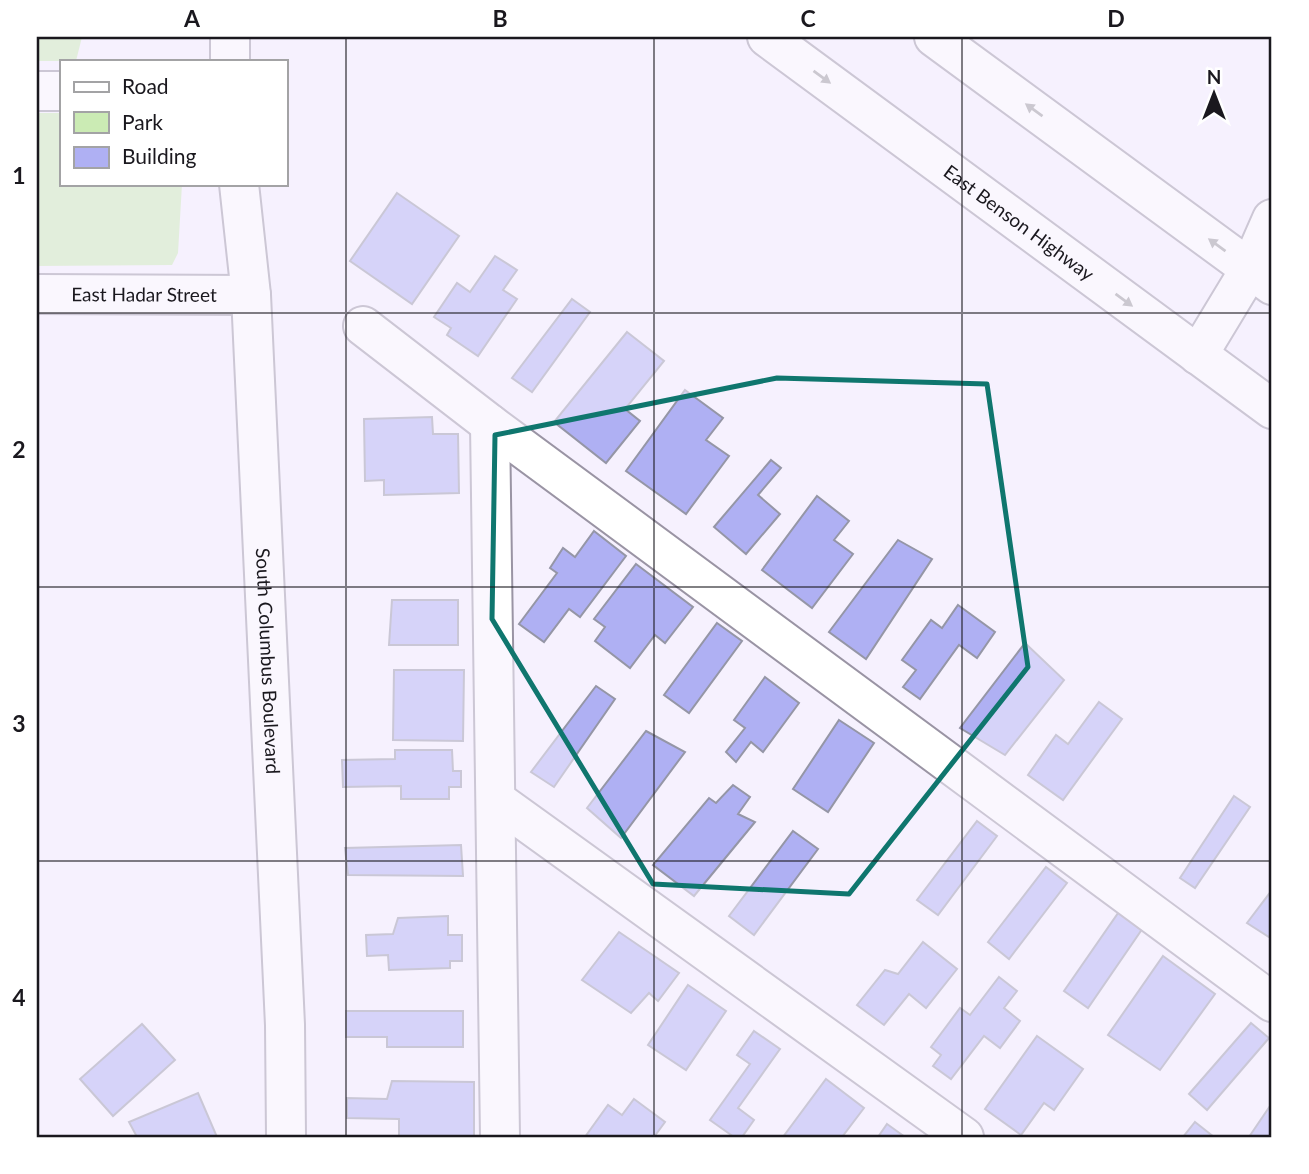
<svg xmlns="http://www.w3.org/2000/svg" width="1309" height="1174" font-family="Lato,sans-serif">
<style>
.green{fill:#cbebb4}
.building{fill:#afb0f3;stroke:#9596a6;stroke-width:2}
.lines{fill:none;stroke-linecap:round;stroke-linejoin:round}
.minor-casing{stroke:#9a94a4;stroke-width:42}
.major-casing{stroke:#9a94a4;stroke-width:42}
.minor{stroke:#fff;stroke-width:38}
.major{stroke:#fff;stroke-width:38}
.oneway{fill:#98979a}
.marked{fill:none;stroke:#0f766e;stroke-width:5;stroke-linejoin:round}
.grid{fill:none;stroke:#1a181e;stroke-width:2;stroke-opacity:0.55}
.labels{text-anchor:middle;stroke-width:6;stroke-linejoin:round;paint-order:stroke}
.street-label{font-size:19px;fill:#1a181e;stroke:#fff}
.neatline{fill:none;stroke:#1a181e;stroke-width:2.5}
.grid-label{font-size:23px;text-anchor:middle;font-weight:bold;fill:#1a181e}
</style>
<rect width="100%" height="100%" fill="#f6f1fe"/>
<g class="green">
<polygon points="37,37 82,37 76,61 37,61"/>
<polygon points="37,113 61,113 61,184 182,184 178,253 172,265 37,266"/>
</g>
<g class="building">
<polygon points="397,193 459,236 412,304 350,261"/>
<polygon points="495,256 517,270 503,290 517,299 478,356 447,335 451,328 434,317 457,283 470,292"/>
<polygon points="572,299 590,312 532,392 512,378"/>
<polygon points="627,332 664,361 625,409 640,421 606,463 554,422"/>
<polygon points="685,390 723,418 706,440 729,456 686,514 626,471"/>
<polygon points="432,417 433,434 458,434 459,493 384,495 384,480 365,481 364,419"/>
<polygon points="771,460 781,468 758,495 780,514 746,554 714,527"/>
<polygon points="817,496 849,521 834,540 853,554 812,608 762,570"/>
<polygon points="594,531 626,556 580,617 569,609 544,642 519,624 557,573 550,568 563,548 575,557"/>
<polygon points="898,540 932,559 866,659 829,632"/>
<polygon points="636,564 693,607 665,643 655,635 630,668 595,641 605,627 594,619"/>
<polygon points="392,600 458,600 458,645 389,645"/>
<polygon points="958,605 995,632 977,658 959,645 920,699 903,687 916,670 902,660 931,620 942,628"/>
<polygon points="717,623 742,641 689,713 664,695"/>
<polygon points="1025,643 1064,680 1005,755 960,728"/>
<polygon points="394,670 464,670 463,741 393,740"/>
<polygon points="765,677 799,703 763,752 751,742 736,762 726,752 745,728 734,720"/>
<polygon points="596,686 615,699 554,787 531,772"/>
<polygon points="1099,702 1122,719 1063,800 1028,775 1056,735 1068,744"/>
<polygon points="839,720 874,743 828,812 793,789"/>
<polygon points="646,731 685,752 621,838 587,808"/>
<polygon points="395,750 452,750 453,771 461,771 461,787 449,787 449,799 401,799 401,786 343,787 342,760 395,759"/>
<polygon points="733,785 750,797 738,814 755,822 694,896 653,865 709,798 716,803"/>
<polygon points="1234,796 1250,807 1195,888 1180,878"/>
<polygon points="977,821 997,836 938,915 917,900"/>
<polygon points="793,831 818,849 754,935 729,916"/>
<polygon points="461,845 463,876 348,875 345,848"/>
<polygon points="1046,867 1067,883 1009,959 988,942"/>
<polygon points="1272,890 1272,932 1269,937 1247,923"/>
<polygon points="1123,906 1147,922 1088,1008 1064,991"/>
<polygon points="448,916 448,935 462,935 462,961 450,961 450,968 389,970 388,955 367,956 366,935 393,934 398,918"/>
<polygon points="619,932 679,973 658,1001 649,993 631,1013 582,980"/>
<polygon points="923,942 957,969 926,1008 909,994 884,1025 857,1005 885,970 898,974"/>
<polygon points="1163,956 1215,994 1160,1070 1108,1035"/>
<polygon points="999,977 1017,991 1004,1008 1020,1021 1000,1048 984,1036 951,1079 933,1066 941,1055 931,1047 960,1008 970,1015"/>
<polygon points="688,985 726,1011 686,1070 648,1045"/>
<polygon points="346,1011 463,1011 463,1047 387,1047 387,1037 346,1037"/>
<polygon points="1251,1023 1269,1038 1207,1110 1189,1094"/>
<polygon points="142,1024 175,1060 113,1116 80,1079"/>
<polygon points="754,1031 780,1049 738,1108 754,1120 742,1137 734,1137 710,1120 750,1064 737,1055"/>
<polygon points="1037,1036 1083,1069 1054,1110 1044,1103 1021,1135 985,1109"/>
<polygon points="826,1079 864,1108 842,1137 783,1137"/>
<polygon points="392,1081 474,1082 474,1137 399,1137 399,1119 347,1118 347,1098 387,1099"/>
<polygon points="198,1093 217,1137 137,1137 129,1122"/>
<polygon points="634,1099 665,1122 654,1137 585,1137 608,1105 622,1115"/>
<polygon points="1272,1103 1272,1137 1249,1137"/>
<polygon points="1195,1122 1214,1137 1183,1137"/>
<polygon points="887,1124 905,1137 878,1137"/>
</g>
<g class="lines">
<g class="minor-casing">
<g id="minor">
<polyline points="230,61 230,37"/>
<polyline points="37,91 61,91"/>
<path id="s1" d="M239,184L251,295L285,1025L286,1137"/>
<path id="s2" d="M37,294L251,295"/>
<polyline points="363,326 490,424 1272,1002"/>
<polyline points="1198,355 1250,269 1272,219"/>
<polyline points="490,424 500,1137"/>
<polyline points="496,800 964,1137"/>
</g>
</g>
<g class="major-casing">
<g id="major">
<path id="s3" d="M767,37L1272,409"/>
<polyline points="934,37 1272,285"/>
</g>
</g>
<use href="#minor" class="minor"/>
<use href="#major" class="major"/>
</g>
<defs><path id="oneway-solid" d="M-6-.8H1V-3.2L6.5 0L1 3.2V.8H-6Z" transform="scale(1.75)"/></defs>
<g class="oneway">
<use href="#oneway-solid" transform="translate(822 77) rotate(36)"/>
<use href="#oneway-solid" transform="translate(1034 110) rotate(-144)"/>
<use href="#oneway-solid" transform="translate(1217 245) rotate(-144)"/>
<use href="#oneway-solid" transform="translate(1124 300) rotate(36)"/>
</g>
<path d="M0 0H1309V1174H0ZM777,378L987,384L1028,667L849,894L653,884L492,619L495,435Z" fill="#f6f1fe" fill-opacity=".55" fill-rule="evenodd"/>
<path class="marked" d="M777,378L987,384L1028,667L849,894L653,884L492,619L495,435Z"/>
<path class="grid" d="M346,37V1137M654,37V1137M962,37V1137M37,313H1272M37,587H1272M37,861H1272"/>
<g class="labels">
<g class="street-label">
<text dy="7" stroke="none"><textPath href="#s3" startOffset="313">East Benson Highway</textPath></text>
<text dy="7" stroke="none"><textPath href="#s2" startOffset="107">East Hadar Street</textPath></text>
<text dy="7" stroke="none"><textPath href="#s1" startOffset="478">South Columbus Boulevard</textPath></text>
</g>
</g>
<rect width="1309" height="1174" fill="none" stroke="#ffffff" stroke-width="77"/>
<rect x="60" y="60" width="228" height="126" fill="#ffffff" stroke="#a3a3a5" stroke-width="2"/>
<rect x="74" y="82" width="35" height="10" fill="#ffffff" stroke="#a3a3a5" stroke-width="2"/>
<text x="122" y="94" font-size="21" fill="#1a181e">Road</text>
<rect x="74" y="112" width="35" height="21" fill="#cbebb4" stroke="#a3a3a5" stroke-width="2"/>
<text x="122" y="130" font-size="21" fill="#1a181e">Park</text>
<rect x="74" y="147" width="35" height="21" fill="#afb0f3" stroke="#a3a3a5" stroke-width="2"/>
<text x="122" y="164" font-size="21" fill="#1a181e">Building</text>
<g transform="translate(1214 94)" stroke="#ffffff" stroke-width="5" paint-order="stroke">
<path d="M0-5L12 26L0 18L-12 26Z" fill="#1a181e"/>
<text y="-10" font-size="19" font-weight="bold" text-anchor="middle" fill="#1a181e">N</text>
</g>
<rect x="38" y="38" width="1232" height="1098" class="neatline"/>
<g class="grid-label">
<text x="192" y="27">A</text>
<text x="500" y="27">B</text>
<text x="808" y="27">C</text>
<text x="1116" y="27">D</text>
<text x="19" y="184">1</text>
<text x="19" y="458">2</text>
<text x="19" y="732">3</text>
<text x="19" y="1006">4</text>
</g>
</svg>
